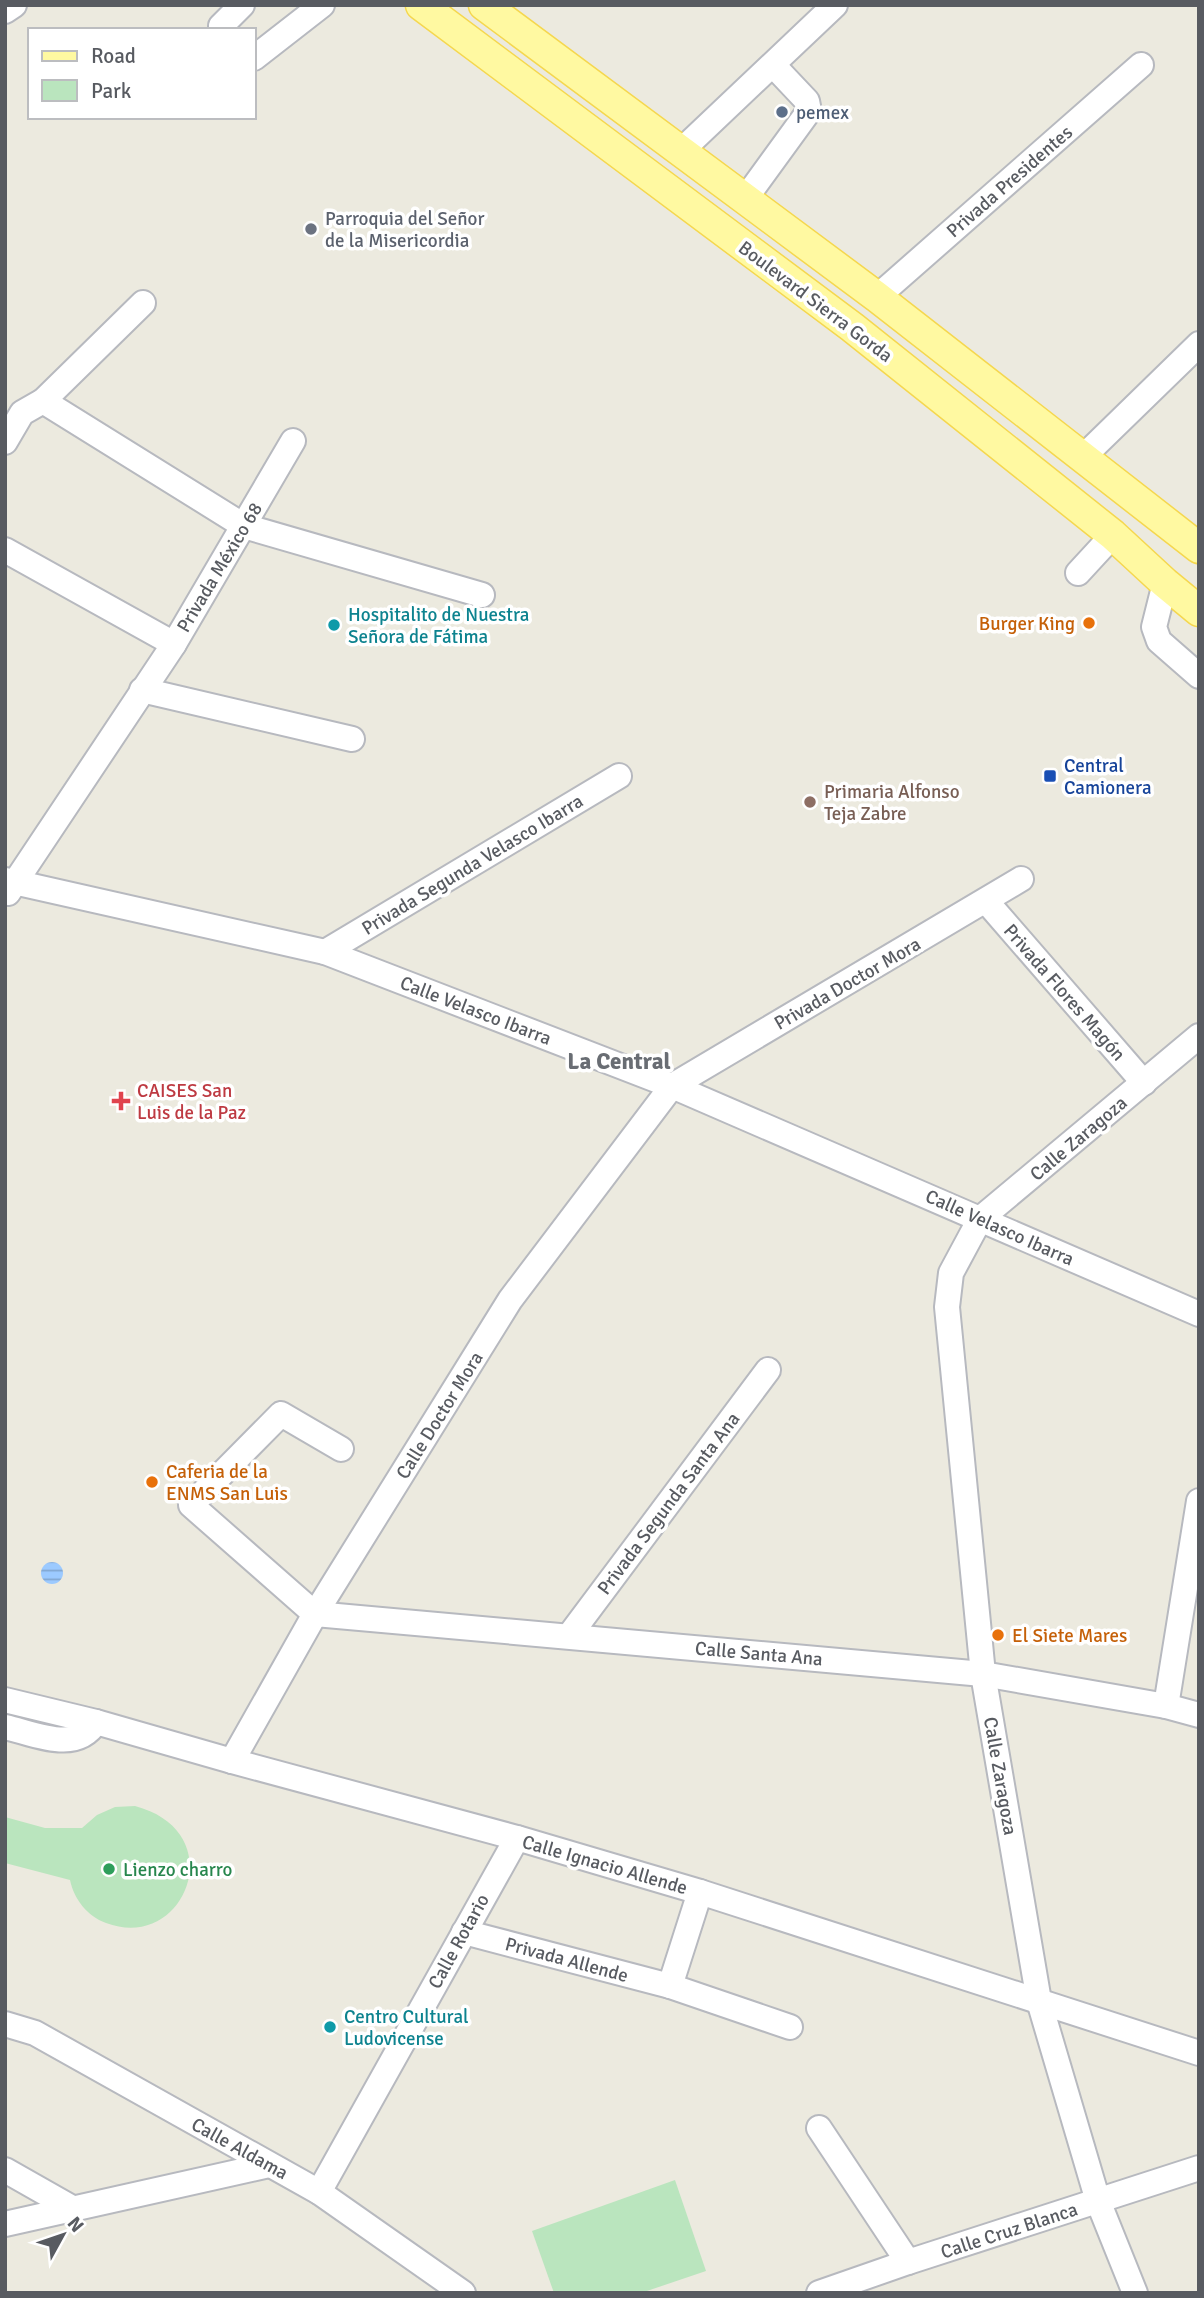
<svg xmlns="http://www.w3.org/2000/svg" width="1204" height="2298" font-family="Signika,sans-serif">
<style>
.green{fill:#bae5be}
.water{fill:url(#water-rules)}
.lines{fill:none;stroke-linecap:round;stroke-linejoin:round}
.minor-casing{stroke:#b7b9bf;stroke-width:28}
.major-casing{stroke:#f5d74f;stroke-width:33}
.minor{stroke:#fff;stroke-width:24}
.major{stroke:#fff9a1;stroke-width:30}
.service-dot{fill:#5c6f8a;stroke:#fff;stroke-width:2.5}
.worship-dot{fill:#6b7280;stroke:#fff;stroke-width:2.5}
.food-dot{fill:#e8710a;stroke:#fff;stroke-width:2.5}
.culture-dot{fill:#0f9aa8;stroke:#fff;stroke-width:2.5}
.transit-dot{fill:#1a4fb4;stroke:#fff;stroke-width:2.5}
.education-dot{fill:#8d6e63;stroke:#fff;stroke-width:2.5}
.health-dot{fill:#e0444e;stroke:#fff;stroke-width:2.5}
.leisure-dot{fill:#2e9e5b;stroke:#fff;stroke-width:2.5}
.labels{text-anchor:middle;stroke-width:7;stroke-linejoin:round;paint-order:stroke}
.service-label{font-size:19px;fill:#4e5e75;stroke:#fff;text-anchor:start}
.street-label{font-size:19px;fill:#585b61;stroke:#fff}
.worship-label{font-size:19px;fill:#5b616d;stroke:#fff;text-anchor:start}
.culture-label{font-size:19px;fill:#0d838f;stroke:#fff;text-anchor:start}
.food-label{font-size:19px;fill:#c56008;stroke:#fff;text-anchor:start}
.transit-label{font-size:19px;fill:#164399;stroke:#fff;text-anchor:start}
.education-label{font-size:19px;fill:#785e54;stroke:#fff;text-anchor:start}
.health-label{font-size:19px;fill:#be3a42;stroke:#fff;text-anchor:start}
.leisure-label{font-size:19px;fill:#27864d;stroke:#fff;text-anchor:start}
.quarter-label{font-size:23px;font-weight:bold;fill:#696d73;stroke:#fff}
</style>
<defs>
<pattern id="water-rules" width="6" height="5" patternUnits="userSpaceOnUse" patternTransform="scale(1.75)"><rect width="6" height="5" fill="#9ccaff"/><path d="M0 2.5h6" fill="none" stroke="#82a7d2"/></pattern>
</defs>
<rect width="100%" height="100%" fill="#eceadf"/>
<g class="green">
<path d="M135,1806C233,1832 185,1953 106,1923C87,1916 74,1899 70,1880L5,1863V1817L45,1828H82L97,1815L115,1807Z"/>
<polygon points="675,2180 706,2271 641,2293 554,2293 532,2231"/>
</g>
<circle class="water" cx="52" cy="1573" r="11"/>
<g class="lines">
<g class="minor-casing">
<g id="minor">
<polyline points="5,11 14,5"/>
<polyline points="221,30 221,26 242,5"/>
<polyline points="254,58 322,5"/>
<polyline points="682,150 835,5"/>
<polyline points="745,199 809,111 807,101 773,65"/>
<polyline points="877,297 1141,65"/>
<polyline points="43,401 244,526 482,595"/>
<polyline points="5,442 22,413 43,401 143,303"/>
<polyline points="1083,457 1199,344"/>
<polyline points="5,550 174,644"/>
<polyline points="1078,573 1113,535"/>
<polyline points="1165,583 1154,627 1159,641 1199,676"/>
<polyline points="142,690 352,739"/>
<polyline points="5,880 325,952 672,1086 1199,1314"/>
<polyline points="8,893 174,644 293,441"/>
<polyline points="986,901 1144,1083"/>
<polyline points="325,952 619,776"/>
<polyline points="341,1449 281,1414 191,1505 315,1614 983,1674 1166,1706 1199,1715"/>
<polyline points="569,1636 768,1370"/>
<polyline points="5,1700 96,1722 232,1761 517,1838 700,1892 1199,2053"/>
<polyline points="1166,1706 1199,1501"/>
<path d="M5,1727C36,1734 76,1754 96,1722"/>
<polyline points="232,1761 315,1614 510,1300 672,1086 1021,879"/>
<polyline points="464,1932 670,1986 790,2027"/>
<polyline points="670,1986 700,1892"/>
<polyline points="5,2024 35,2033 319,2192 463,2293"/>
<polyline points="819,2128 908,2262"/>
<polyline points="5,2170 72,2208"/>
<polyline points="319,2192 517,1838"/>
<polyline points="5,2224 269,2165"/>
<polyline points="819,2293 908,2262 1199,2168"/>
<polyline points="1135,2293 1098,2201 1039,2001 983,1674 947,1307 951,1273 980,1219 1199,1036"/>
</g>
</g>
<g class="major-casing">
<g id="major">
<polyline points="421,5 852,327 1113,535 1165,583 1199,611"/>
<polyline points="484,5 877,297 1199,548"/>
</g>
</g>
<use href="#minor" class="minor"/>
<use href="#major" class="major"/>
</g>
<circle class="service-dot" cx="782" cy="112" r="7"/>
<circle class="worship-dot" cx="311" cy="229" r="7"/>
<g class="food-dot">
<circle cx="1089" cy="623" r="7"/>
<circle cx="152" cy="1482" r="7"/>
<circle cx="998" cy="1635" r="7"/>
</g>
<g class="culture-dot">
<circle cx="334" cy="625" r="7"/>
<circle cx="330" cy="2027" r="7"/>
</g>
<rect class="transit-dot" x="1043" y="769" width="14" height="14" rx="3.5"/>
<circle class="education-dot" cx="810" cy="802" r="7"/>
<path class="health-dot" d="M117.5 1090.5h7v7h7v7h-7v7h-7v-7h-7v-7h7z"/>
<circle class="leisure-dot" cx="109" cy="1869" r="7"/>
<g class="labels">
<g class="service-label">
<text x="796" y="119">pemex</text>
</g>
<g class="street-label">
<text transform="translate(1009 181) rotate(-41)" y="7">Privada Presidentes</text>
<text transform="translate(816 301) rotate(37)" y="7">Boulevard Sierra Gorda</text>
<text transform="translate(219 567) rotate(-59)" y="7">Privada México 68</text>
<text transform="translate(472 864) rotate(-31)" y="7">Privada Segunda Velasco Ibarra</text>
<text transform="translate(847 983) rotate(-30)" y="7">Privada Doctor Mora</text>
<text transform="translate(1065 992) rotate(49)" y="7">Privada Flores Magón</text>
<text transform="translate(476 1010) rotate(21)" y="7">Calle Velasco Ibarra</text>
<text transform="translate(1078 1138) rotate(-40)" y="7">Calle Zaragoza</text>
<text transform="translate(1000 1227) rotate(24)" y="7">Calle Velasco Ibarra</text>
<text transform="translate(439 1415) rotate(-58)" y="7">Calle Doctor Mora</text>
<text transform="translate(668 1503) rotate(-53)" y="7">Privada Segunda Santa Ana</text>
<text transform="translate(759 1653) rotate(5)" y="7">Calle Santa Ana</text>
<text transform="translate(1001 1776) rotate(80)" y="7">Calle Zaragoza</text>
<text transform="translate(605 1864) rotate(16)" y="7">Calle Ignacio Allende</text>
<text transform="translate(458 1941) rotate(-61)" y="7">Calle Rotario</text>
<text transform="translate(567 1959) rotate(15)" y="7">Privada Allende</text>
<text transform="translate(240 2148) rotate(29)" y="7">Calle Aldama</text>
<text transform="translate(1009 2230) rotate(-18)" y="7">Calle Cruz Blanca</text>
</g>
<g class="worship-label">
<text x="325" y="225">Parroquia del Señor<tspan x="325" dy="22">de la Misericordia</tspan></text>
</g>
<g class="culture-label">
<text x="348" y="621">Hospitalito de Nuestra<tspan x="348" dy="22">Señora de Fátima</tspan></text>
<text x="344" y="2023">Centro Cultural<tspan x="344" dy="22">Ludovicense</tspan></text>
</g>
<g class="food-label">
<text x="1075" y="630" text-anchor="end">Burger King</text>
<text x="166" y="1478">Caferia de la<tspan x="166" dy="22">ENMS San Luis</tspan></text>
<text x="1012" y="1642">El Siete Mares</text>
</g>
<g class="transit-label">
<text x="1064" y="772">Central<tspan x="1064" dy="22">Camionera</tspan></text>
</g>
<g class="education-label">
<text x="824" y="798">Primaria Alfonso<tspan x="824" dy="22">Teja Zabre</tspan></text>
</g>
<g class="health-label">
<text x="137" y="1097">CAISES San<tspan x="137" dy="22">Luis de la Paz</tspan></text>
</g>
<g class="leisure-label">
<text x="123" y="1876">Lienzo charro</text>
</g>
<g class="quarter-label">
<text x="619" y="1069">La Central</text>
</g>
</g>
<rect width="1204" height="2298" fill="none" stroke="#585b61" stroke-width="14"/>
<rect x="28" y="28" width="228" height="91" fill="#ffffff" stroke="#bcbdc0" stroke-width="2"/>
<rect x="42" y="51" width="35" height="10" fill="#fff9a1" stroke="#bcbdc0" stroke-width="2"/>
<text x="91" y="63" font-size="21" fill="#585b61">Road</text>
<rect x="42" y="80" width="35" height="21" fill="#bae5be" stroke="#bcbdc0" stroke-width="2"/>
<text x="91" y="98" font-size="21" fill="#585b61">Park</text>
<g transform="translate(63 2235) rotate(50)" stroke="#ffffff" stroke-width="5" paint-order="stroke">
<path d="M0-5L12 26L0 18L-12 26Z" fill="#585b61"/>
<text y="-10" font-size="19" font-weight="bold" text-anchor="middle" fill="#585b61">N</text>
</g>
</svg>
